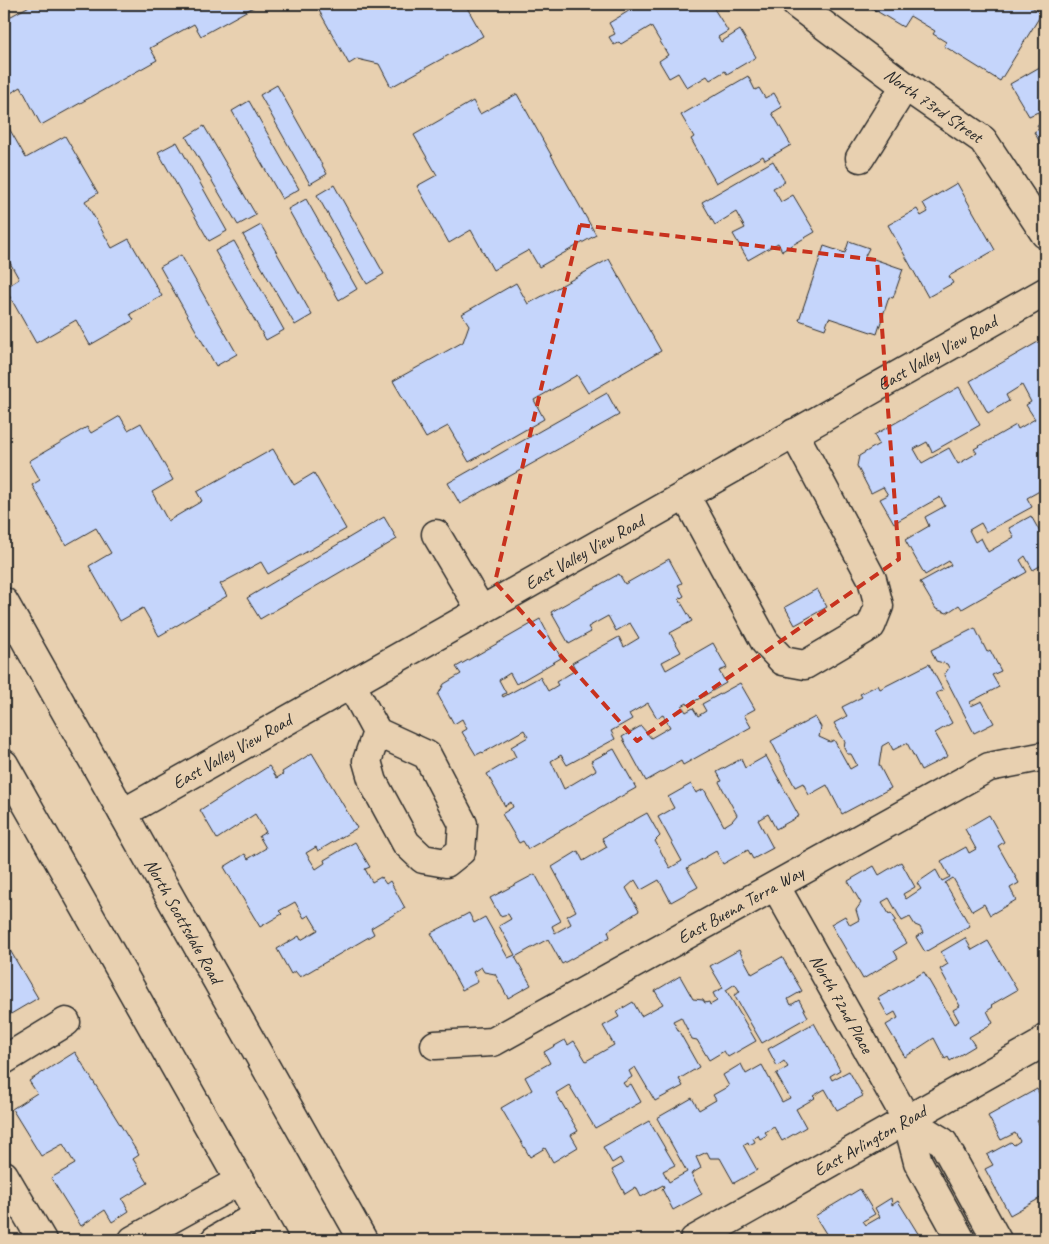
<svg xmlns="http://www.w3.org/2000/svg" width="1049" height="1244" font-family="Caveat,sans-serif">
<style>
.building{fill:#c5d5fb;stroke:#2b2b2b}
.lines{fill:none;stroke-linecap:round;stroke-linejoin:round}
.minor-casing{stroke:#2b2b2b;stroke-width:31}
.major-casing{stroke:#2b2b2b;stroke-width:31}
.minor{stroke:#e8d0b0;stroke-width:28}
.major{stroke:#e8d0b0;stroke-width:28}
.marked{fill:none;stroke:#c8321e;stroke-width:4;stroke-dasharray:10 6;stroke-linejoin:round}
.labels{text-anchor:middle;stroke-width:4;stroke-linejoin:round;paint-order:stroke}
.street-label{font-size:18px;fill:#2b2b2b;stroke:#e8d0b0}
</style>
<rect width="100%" height="100%" fill="#e8d0b0"/>
<filter id="ink" filterUnits="userSpaceOnUse"><feTurbulence type="fractalNoise" baseFrequency=".02" numOctaves="2"/><feDisplacementMap in="SourceGraphic" scale="10" xChannelSelector="R" yChannelSelector="G"/><feConvolveMatrix kernelMatrix="1 2 1 2 8 2 1 2 1" color-interpolation-filters="sRGB"/></filter>
<g filter="url(#ink)">
<g class="building">
<polygon points="33,4 259,4 201,36 194,24 150,48 157,60 41,125 21,87 4,97 4,20"/>
<polygon points="324,4 465,4 483,36 391,87 379,64 357,59 349,64 317,7"/>
<polygon points="629,4 711,4 728,31 718,37 721,42 740,30 756,57 727,74 725,71 710,80 707,76 687,88 678,73 669,78 659,61 668,55 651,26 621,44 619,42 614,45 609,37 615,34 609,23 632,9"/>
<polygon points="865,4 1026,4 1042,13 1000,81 944,46 946,42 933,34 935,31 910,16 903,27"/>
<polygon points="1045,64 1045,149 1044,149 1034,132 1039,129 1037,125 1043,122 1038,112 1029,116 1010,84"/>
<polygon points="748,76 755,90 759,88 765,98 774,93 782,107 772,113 791,145 765,160 763,156 716,183 691,139 694,137 681,115"/>
<polygon points="277,85 327,174 310,184 260,95"/>
<polygon points="517,94 596,235 539,267 529,250 493,270 471,230 449,243 417,186 437,175 414,135 473,101 480,114"/>
<polygon points="249,101 299,189 282,199 232,111"/>
<polygon points="6,123 26,158 65,136 98,193 85,201 112,248 129,239 162,296 130,314 134,320 90,345 76,320 36,343 5,288 19,279 4,252 4,124"/>
<polygon points="204,126 256,215 238,225 186,137"/>
<polygon points="177,142 227,231 209,241 158,152"/>
<polygon points="773,161 785,182 773,188 781,202 793,195 815,232 782,251 778,243 748,260 733,234 745,228 736,212 715,225 702,202"/>
<polygon points="957,183 995,250 949,276 953,283 928,297 888,225 917,209 921,216 928,212 923,203"/>
<polygon points="334,185 384,274 367,284 317,195"/>
<polygon points="306,199 357,289 339,300 288,209"/>
<polygon points="261,225 312,315 295,325 243,235"/>
<polygon points="234,241 284,330 266,340 215,251"/>
<polygon points="849,241 869,248 865,256 903,269 893,298 889,297 877,334 829,318 825,329 799,320 824,246 845,253"/>
<polygon points="181,255 237,354 216,366 160,267"/>
<polygon points="609,259 661,351 588,393 577,375 534,400 544,419 469,462 448,426 426,438 393,381 463,342 469,325 462,314 516,283 528,304"/>
<polygon points="1045,338 1045,488 1027,498 1032,507 986,532 981,523 969,530 975,542 981,538 988,552 1014,537 1009,528 1031,516 1045,541 1045,563 1033,570 1025,556 1020,560 1027,572 962,609 959,605 947,613 936,609 920,582 951,565 949,561 925,575 905,540 929,526 925,517 945,506 940,497 894,523 880,499 888,495 883,487 871,493 857,466 859,456 879,444 874,435 959,387 980,425 932,452 927,442 914,449 922,463 949,448 958,464 977,453 974,449 1016,425 1018,429 1035,419 1026,405 1031,402 1022,385 1006,395 1009,401 988,413 970,381"/>
<polygon points="607,393 619,415 460,504 448,483"/>
<polygon points="120,416 128,430 141,423 173,480 152,492 168,521 202,501 197,492 273,449 294,485 314,473 346,529 268,574 261,562 220,584 227,596 159,636 143,608 120,621 89,566 111,553 96,528 66,545 32,485 40,480 29,461 87,427 91,433"/>
<polygon points="384,517 397,539 260,619 247,598"/>
<polygon points="669,559 682,583 678,585 684,596 679,599 692,621 670,633 681,652 662,662 666,670 713,643 727,668 719,671 726,683 688,705 687,703 682,706 686,712 693,708 698,716 706,711 702,704 740,683 755,709 744,715 751,727 683,765 681,761 646,781 622,737 641,726 651,738 670,727 663,715 657,718 648,703 629,714 632,719 611,731 615,739 567,765 561,755 551,761 564,789 596,770 591,761 614,749 636,788 528,849 523,841 519,843 502,814 513,807 511,802 505,806 487,774 516,757 511,747 528,737 524,730 483,753 482,752 476,755 462,732 467,729 462,719 454,724 438,695 444,684 461,674 456,667 540,619 561,658 516,684 510,673 499,680 506,693 502,695 503,697 540,677 548,691 558,685 556,682 576,670 572,663 619,637 624,647 639,638 630,623 616,631 608,616 588,627 591,632 569,644 551,612 619,574 625,584"/>
<polygon points="817,589 827,607 795,625 785,607"/>
<polygon points="975,628 987,652 990,650 1001,671 992,675 999,687 970,702 971,706 982,701 994,723 974,733 944,675 949,668 947,664 936,661 931,650"/>
<polygon points="929,664 943,690 936,693 952,723 935,733 948,756 921,770 907,743 893,750 889,742 882,746 879,765 891,788 842,814 827,785 809,795 803,783 795,787 771,741 815,717 821,727 819,737 830,742 834,740 850,769 857,765 851,754 847,754 844,748 845,742 834,723 847,716 842,707 862,697 860,694 878,685 880,689"/>
<polygon points="312,753 357,828 318,851 316,847 306,853 316,869 325,863 324,860 355,842 370,867 365,869 372,882 381,877 386,884 390,881 405,908 371,928 374,934 300,977 295,971 291,974 277,949 299,936 301,940 318,930 309,915 304,918 295,902 279,911 282,914 260,927 224,867 245,854 248,859 266,848 259,836 266,832 255,814 217,839 200,810 269,766 277,778 283,774 282,772"/>
<polygon points="766,756 799,816 776,829 768,814 758,820 773,848 753,859 748,850 723,864 716,851 687,868 698,887 671,902 659,880 641,890 635,880 626,888 639,911 608,931 610,937 562,964 548,939 515,957 531,985 508,998 495,974 484,972 481,967 473,972 478,982 462,990 431,933 469,913 474,923 485,917 508,958 515,955 499,926 511,919 508,914 500,916 490,898 535,874 561,921 552,926 555,933 571,924 567,916 576,911 552,867 578,851 583,861 607,847 602,838 647,813 660,836 655,841 670,868 682,861 658,817 674,808 668,797 691,784 696,793 704,789 724,826 732,821 737,815 719,782 722,781 717,772 741,759 745,768"/>
<polygon points="989,815 1004,842 998,846 1019,883 1010,888 1016,900 990,915 984,904 972,911 953,878 945,883 970,926 925,952 916,937 923,933 920,927 915,925 910,917 902,921 889,898 882,902 889,914 891,913 896,920 893,922 907,943 894,951 898,958 863,979 831,924 845,916 850,925 859,920 856,910 861,903 848,881 874,866 879,875 901,862 915,887 903,894 906,899 921,889 917,883 936,870 942,881 950,877 941,861 966,847 969,853 976,849 965,829"/>
<polygon points="965,938 972,950 988,941 1017,990 991,1005 993,1007 987,1011 993,1023 969,1037 975,1046 950,1061 948,1057 945,1059 934,1038 905,1057 886,1025 898,1018 895,1012 888,1016 878,998 924,972 954,1024 959,1021 953,1010 960,1006 940,969 948,964 941,952"/>
<polygon points="4,940 38,998 4,1018"/>
<polygon points="739,950 752,974 782,957 802,991 788,999 791,1005 799,1000 808,1017 762,1043 734,995 740,992 735,984 726,990 756,1041 728,1057 724,1051 709,1060 697,1040 692,1039 681,1017 673,1021 699,1067 679,1079 683,1086 655,1101 635,1067 629,1071 632,1077 623,1083 626,1087 631,1084 641,1102 595,1128 569,1085 556,1093 578,1131 571,1135 578,1147 553,1162 545,1148 530,1157 501,1108 532,1090 525,1077 550,1063 544,1052 565,1040 568,1045 574,1041 586,1061 614,1045 603,1026 619,1017 616,1012 633,1002 641,1016 663,1004 655,991 680,976 693,999 703,1000 705,1003 709,1002 710,1005 717,1001 713,993 723,988 710,966"/>
<polygon points="814,1023 840,1070 830,1076 832,1080 849,1071 863,1096 837,1110 825,1089 813,1096 815,1098 796,1109 806,1127 782,1141 774,1127 765,1132 767,1135 760,1139 758,1135 753,1138 755,1142 749,1145 748,1142 743,1145 757,1170 734,1183 720,1158 710,1158 707,1152 696,1157 701,1168 691,1174 702,1194 673,1210 662,1189 664,1187 663,1185 641,1197 636,1187 625,1194 612,1170 623,1164 620,1158 612,1163 603,1147 649,1121 675,1165 663,1171 669,1182 687,1172 657,1118 692,1098 699,1110 716,1100 713,1095 729,1086 723,1075 741,1064 746,1074 762,1065 782,1102 790,1098 776,1074 788,1067 784,1061 777,1066 768,1049"/>
<polygon points="75,1052 139,1155 133,1159 148,1183 122,1199 129,1211 112,1222 105,1210 81,1226 51,1178 75,1164 63,1144 41,1156 12,1109 37,1093 29,1081"/>
<polygon points="1037,1089 1045,1105 1045,1116 1037,1121 1040,1126 1045,1124 1045,1198 1044,1196 1010,1215 985,1169 993,1165 987,1155 1011,1142 1014,1145 1020,1141 1015,1133 1001,1140 988,1116"/>
<polygon points="860,1189 875,1214 863,1221 866,1225 880,1217 875,1208 891,1198 892,1205 898,1201 922,1240 830,1240 815,1216"/>
<polygon points="810,1232 815,1240 797,1240"/>
</g>
<g class="lines">
<g class="minor-casing">
<g id="minor">
<path id="s1" d="M796,4L905,86L983,140L1045,234"/>
<polyline points="860,158 905,86"/>
<polyline points="685,495 765,642 783,661 805,665 871,626 879,606 872,579 794,433"/>
<polyline points="436,534 481,610"/>
<polyline points="351,684 377,732 427,755 463,824 461,851 446,863 423,859 406,843 373,782 367,761 377,732"/>
<path id="s2" d="M123,813L1045,292"/>
<path id="s3" d="M776,887L907,1120L918,1162L961,1240"/>
<path id="s4" d="M435,1045L493,1042L989,767L1045,756"/>
<polyline points="4,1060 66,1022"/>
<polyline points="907,1120 943,1142 997,1240"/>
<polyline points="4,1175 42,1240"/>
<polyline points="133,1240 239,1181"/>
<polyline points="215,1240 258,1215"/>
<path id="s5" d="M694,1240L1041,1044L1045,1039"/>
</g>
</g>
<g class="major-casing">
<g id="major">
<path id="s6" d="M4,602L363,1240"/>
<polyline points="4,764 273,1240"/>
</g>
</g>
<use href="#minor" class="minor"/>
<use href="#major" class="major"/>
</g>
</g>
<path class="marked" d="M580,225L877,260L899,559L637,741L495,582Z"/>
<g class="labels">
<g class="street-label">
<text dy="6" stroke="none"><textPath href="#s1" startOffset="171">North 73rd Street</textPath></text>
<text dy="6" stroke="none"><textPath href="#s2" startOffset="935">East Valley View Road</textPath></text>
<text dy="6" stroke="none"><textPath href="#s2" startOffset="530">East Valley View Road</textPath></text>
<text dy="6" stroke="none"><textPath href="#s2" startOffset="125">East Valley View Road</textPath></text>
<text dy="6" stroke="none"><textPath href="#s4" startOffset="341">East Buena Terra Way</textPath></text>
<text dy="6" stroke="none"><textPath href="#s6" startOffset="366">North Scottsdale Road</textPath></text>
<text dy="6" stroke="none"><textPath href="#s3" startOffset="134">North 72nd Place</textPath></text>
<text dy="6" stroke="none"><textPath href="#s5" startOffset="202">East Arlington Road</textPath></text>
</g>
</g>
<rect width="1049" height="1244" fill="none" stroke="#e8d0b0" stroke-width="20"/>
<rect x="10" y="10" width="1029" height="1224" fill="none" stroke="#2b2b2b" stroke-width="2" filter="url(#ink)"/>
</svg>
